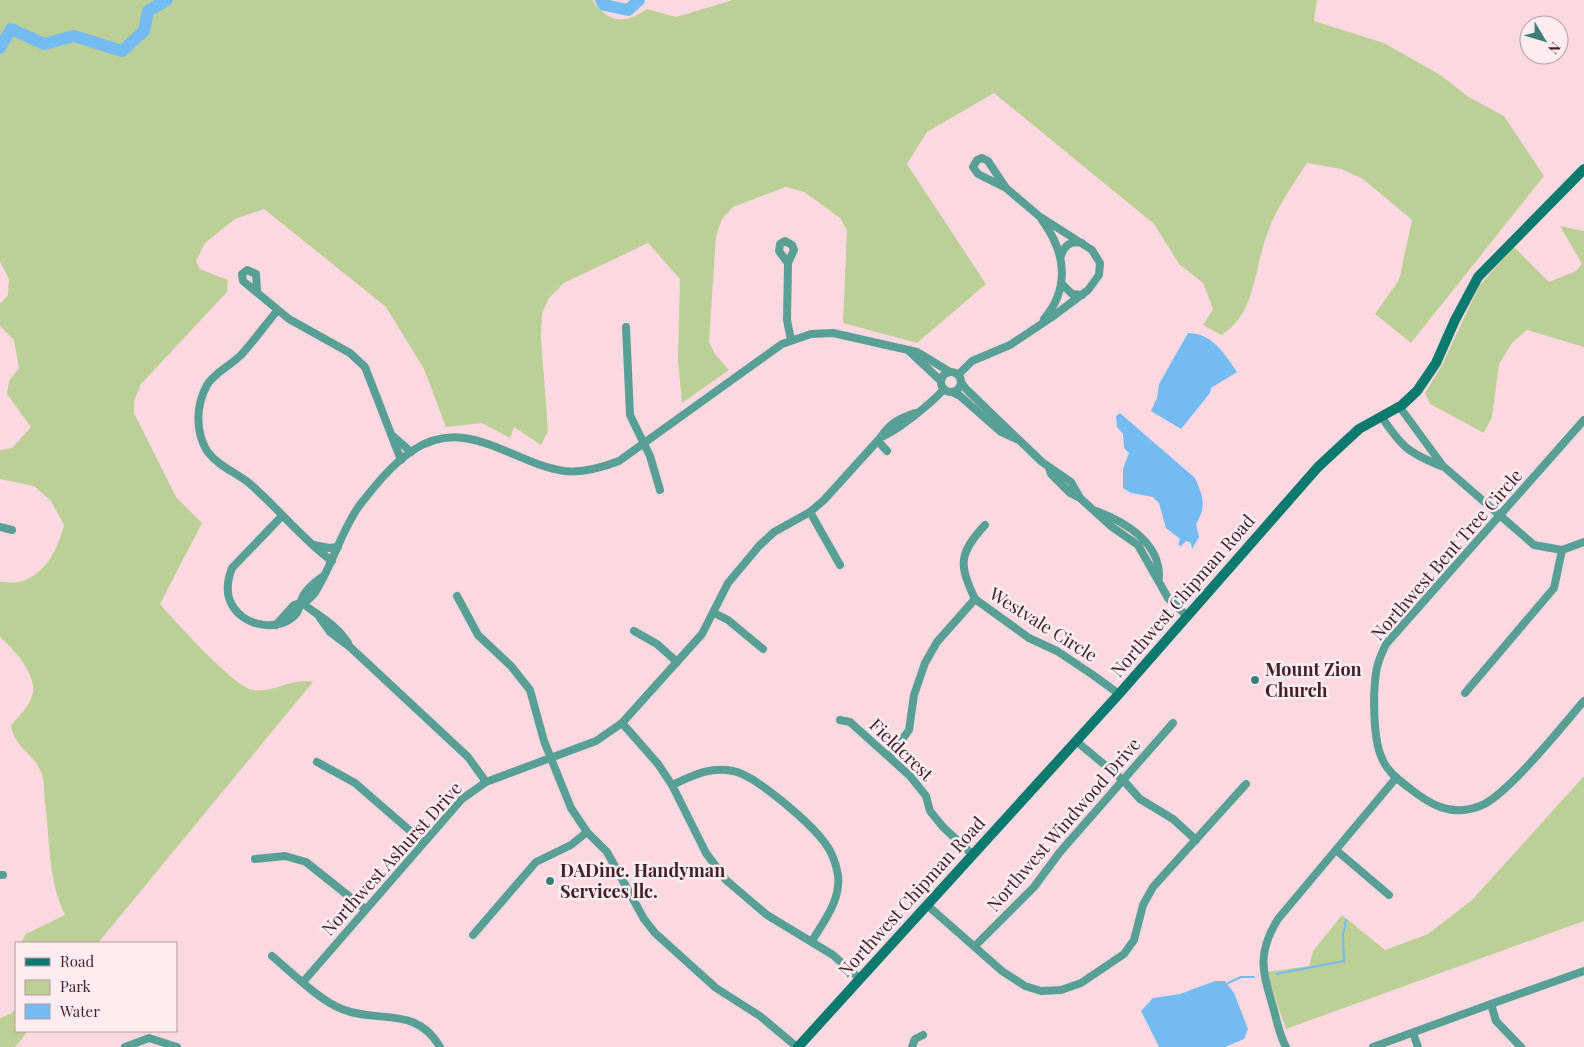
<svg xmlns="http://www.w3.org/2000/svg" width="1584" height="1047" font-family="'Playfair Display',serif">
<style>
.green{fill:#bccf97}
.water{fill:#74bbf2}
.lines{fill:none;stroke-linecap:round;stroke-linejoin:round}
.stream{stroke:#74bbf2;stroke-width:2}
.river{stroke:#74bbf2;stroke-width:12}
.street{stroke:#58a095;stroke-width:8}
.secondary{stroke:#0c7a6e;stroke-width:10}
.poi-dot{fill:#3b8076;stroke:#feecf0;stroke-width:2}
.labels{text-anchor:middle;stroke-width:5;stroke-linejoin:round;paint-order:stroke}
.street-label{font-size:18px;fill:#41212a;stroke:#feecf0}
.poi-label{font-size:18px;font-weight:bold;fill:#41212a;stroke:#feecf0;text-anchor:start}
</style>
<rect width="100%" height="100%" fill="#fcd9e1"/>
<g class="green">
<path d="M0,0H592C609,23 624,25 647,9L676,17L733,0H1317L1314,21L1384,43L1442,76L1467,96L1504,116L1544,176L1411,343L1375,314L1399,280L1412,220L1363,179L1341,169L1307,163C1291,187 1274,212 1265,240C1254,273 1254,316 1221,335L1203,325L1213,309L1203,283L1179,264L1154,224L994,93L927,132L907,164L986,284L917,343L843,323L847,230L840,218L804,192L786,187L733,207L722,219L716,236L709,342L715,354L729,370L682,403L678,362L680,279L648,243L564,283L549,298L542,313L541,339L548,431L541,445L514,427L510,438L482,423L446,427L424,369L386,307L264,209L235,219L205,243L196,261L200,269L228,280L227,292L141,384L134,401V413L176,497L202,523L160,604C175,621 235,688 253,690C274,693 292,677 313,682L98,943H21L26,934L65,915C48,880 50,841 45,803C44,793 45,781 41,772C34,754 13,746 11,725C19,716 31,705 33,692C36,674 13,648 0,637V582C6,582 14,583 20,582C46,574 58,549 64,525L51,501L34,486L0,479V450L12,448L31,427L7,394L9,381L19,368L14,340L0,326V304L8,295L9,279L0,262Z"/>
<polygon points="1560,226 1584,231 1584,347 1527,330 1512,343 1499,364 1492,417 1484,433 1430,404 1425,393 1442,365 1479,286 1514,247 1549,282 1576,271 1582,264"/>
<polygon points="1584,776 1584,921 1286,1029 1266,972 1309,966 1313,951 1342,915 1385,950 1428,934 1472,900"/>
<polygon points="16,1007 16,1031 28,1031 15,1047 0,1047 0,1018 12,1013"/>
</g>
<g class="water">
<path d="M1188,333C1212,333 1224,353 1237,372L1211,388L1210,393L1181,429L1151,411L1157,398L1159,384Z"/>
<path d="M1120,413L1195,478C1203,496 1207,506 1196,524L1199,537L1192,549L1191,543L1186,541L1181,546L1178,545L1180,539L1166,528L1159,503L1153,497L1131,493L1123,488V469L1129,453L1124,448L1123,434L1117,427L1116,416Z"/>
<polygon points="1215,981 1225,981 1234,993 1248,1029 1244,1039 1225,1047 1159,1047 1141,1011 1153,998 1180,994"/>
</g>
<g class="lines">
<g class="stream">
<polyline points="1276,974 1344,961 1343,935 1346,920"/>
<polyline points="1228,983 1241,977 1254,977"/>
</g>
<g class="river">
<polyline points="601,0 604,5 628,10 639,0"/>
<polyline points="0,48 11,29 44,44 74,36 122,51 144,31 148,11 167,0"/>
</g>
<g class="street">
<path d="M1042,220C1065,251 1071,287 1044,319"/>
<path d="M1061,256C1064,245 1071,240 1082,243"/>
<polyline points="788,263 779,251 780,244 785,241 792,245 794,250 788,263 787,320 791,340"/>
<polyline points="1061,283 1072,294 1082,295"/>
<polyline points="257,291 256,274 247,270 242,274 243,281 289,319 350,353 365,367 401,460"/>
<path d="M277,311C265,325 254,341 241,355C230,366 215,372 207,385C196,405 195,431 207,451C218,466 235,472 249,483C278,508 302,539 332,561"/>
<polyline points="626,327 630,415 650,456 660,490"/>
<polyline points="910,352 941,381"/>
<circle cx="951" cy="382" r="10"/>
<polyline points="958,375 972,361 1010,345 1052,317 1088,290 1099,275 1100,263 1092,250 1039,216 1006,188 988,161 982,158 977,160 973,167 978,174 1006,188"/>
<polyline points="961,382 966,389 1042,462 1071,482 1080,498"/>
<polyline points="952,392 960,396 1001,432 1016,439"/>
<polyline points="1399,406 1443,466 1534,545 1562,550 1584,542"/>
<path d="M1381,416C1402,447 1407,452 1441,466"/>
<path d="M1584,420L1386,644C1382,653 1377,662 1376,673C1373,693 1373,737 1381,756C1386,770 1396,778 1408,787C1430,805 1451,817 1480,806C1506,797 1563,725 1584,701"/>
<polyline points="394,437 411,452"/>
<path d="M881,437C897,431 933,402 944,389"/>
<polyline points="878,441 887,451"/>
<polyline points="1049,468 1051,474 1070,493 1080,498 1112,527 1138,545 1168,598 1187,616"/>
<path d="M1096,511C1126,522 1160,543 1159,577"/>
<polyline points="810,512 840,565"/>
<path d="M282,516L232,568C227,581 225,596 234,608C247,627 280,632 296,614C300,609 300,602 303,596C307,588 315,582 322,577"/>
<polyline points="0,527 12,530"/>
<polyline points="314,545 329,548 338,547"/>
<polyline points="457,596 478,635 511,666 530,690 544,741 571,808 587,832 607,852 644,919 655,933 716,988 760,1016 797,1047"/>
<polyline points="975,599 1029,638 1057,651 1093,675 1119,694"/>
<path d="M975,599C959,565 958,554 985,525"/>
<path d="M301,602C318,616 336,624 348,643"/>
<polyline points="714,613 728,620 763,649"/>
<polyline points="320,618 330,632 350,647 468,757 486,782"/>
<path d="M276,625L294,605L308,600L314,594C332,567 340,533 359,506C374,487 391,465 412,451C466,414 511,463 564,471C583,473 601,468 619,461L782,344L811,334L833,333L917,352L950,372"/>
<polyline points="634,631 657,644 677,662"/>
<polyline points="1465,693 1554,588 1562,550"/>
<polyline points="840,720 850,722 910,776 926,796 930,811 943,827 972,854"/>
<polyline points="622,723 658,764 672,785 706,853 726,880 767,915 833,955 860,979"/>
<polyline points="1076,741 1124,781 1140,799 1173,819 1196,840"/>
<polyline points="890,756 909,730 914,695 925,663 937,642 975,599"/>
<polyline points="317,762 355,783 423,842"/>
<path d="M672,785C692,776 710,766 733,771C756,775 811,824 825,843C832,852 836,864 838,875C841,900 824,921 812,941"/>
<polyline points="1336,850 1389,895"/>
<polyline points="255,859 285,856 306,862 365,909"/>
<polyline points="0,875 3,875"/>
<polyline points="927,905 1002,971 1025,986 1041,991 1061,990 1081,983 1124,954 1134,940 1143,905 1153,887 1246,784"/>
<polyline points="473,935 536,862 571,845 587,832"/>
<polyline points="975,946 1034,887 1060,852 1173,723"/>
<path d="M272,956C290,971 320,1001 342,1009C378,1024 416,1005 440,1047"/>
<path d="M303,982L462,799L486,782L596,741L622,723L702,634L728,583L759,546L774,532L810,512L824,500L881,437C890,423 900,418 915,413"/>
<polyline points="1413,1033 1418,1047"/>
<polyline points="125,1047 149,1038 177,1047"/>
<polyline points="912,1047 915,1039 923,1035"/>
<path d="M1286,1047C1279,1035 1277,1020 1273,1007C1262,970 1257,953 1278,919L1396,778"/>
<polyline points="1373,1047 1491,1004"/>
<polyline points="1521,1047 1496,1021 1491,1004 1584,971"/>
</g>
<polyline class="secondary" points="798,1047 1119,694 1318,467 1359,429 1402,405 1417,391 1436,363 1455,320 1478,277 1584,169"/>
</g>
<g class="poi-dot">
<circle cx="1255" cy="680" r="5"/>
<circle cx="550" cy="881" r="5"/>
</g>
<g class="labels">
<g class="street-label">
<text transform="translate(1447 555) rotate(-49)" y="6">Northwest Bent Tree Circle</text>
<text transform="translate(1183 596) rotate(-49)" y="6">Northwest Chipman Road</text>
<text transform="translate(1043 625) rotate(32)" y="6">Westvale Circle</text>
<text transform="translate(901 750) rotate(44)" y="6">Fieldcrest</text>
<text transform="translate(1064 825) rotate(-49)" y="6">Northwest Windwood Drive</text>
<text transform="translate(392 859) rotate(-48)" y="6">Northwest Ashurst Drive</text>
<text transform="translate(912 897) rotate(-48)" y="6">Northwest Chipman Road</text>
</g>
<g class="poi-label">
<text x="1265" y="676">Mount Zion<tspan x="1265" dy="21">Church</tspan></text>
<text x="560" y="877">DADinc. Handyman<tspan x="560" dy="21">Services llc.</tspan></text>
</g>
</g>
<rect x="15" y="942" width="162" height="90" fill="#feecf0" stroke="#b29ba1"/>
<rect x="25" y="958" width="25" height="8" fill="#0c7a6e" stroke="#b29ba1"/>
<text x="60" y="967" font-size="15" fill="#41212a">Road</text>
<rect x="25" y="980" width="25" height="15" fill="#bccf97" stroke="#b29ba1"/>
<text x="60" y="992" font-size="15" fill="#41212a">Park</text>
<rect x="25" y="1004" width="25" height="15" fill="#74bbf2" stroke="#b29ba1"/>
<text x="60" y="1017" font-size="15" fill="#41212a">Water</text>
<g transform="translate(1544 40) rotate(128)"><circle r="24" fill="#feecf0" stroke="#b29ba1"/>
<path d="M0-4L9 19L0 12L-9 19Z" fill="#3b8076"/>
<text y="-8" font-size="14" font-weight="bold" text-anchor="middle" fill="#41212a">N</text>
</g>
</svg>
